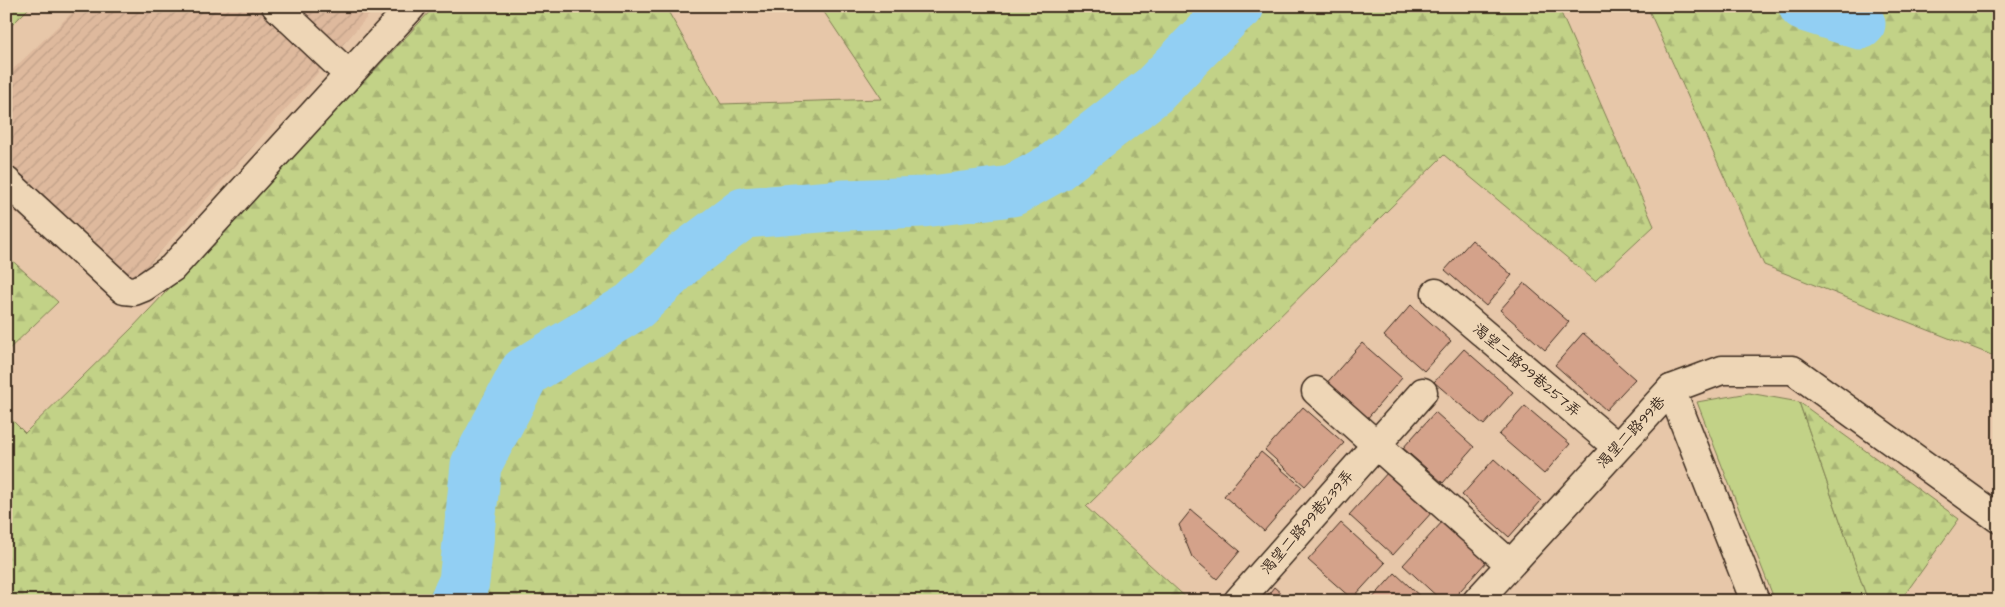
<svg xmlns="http://www.w3.org/2000/svg" width="2005" height="607" font-family="'Architects Daughter','LXGW WenKai TC',sans-serif">
<style>
.industrial{fill:url(#industrial-furrows)}
.green{fill:#c2d287;stroke:#7e7e52}
.forest{fill:url(#forest-firs);stroke:#7e7e52}
.lines{fill:none;stroke-linecap:round;stroke-linejoin:round}
.river{stroke:#92cff3;stroke-width:51}
.building{fill:#d4a28a;stroke:#3b2a1e}
.minor-casing{stroke:#3b2a1e;stroke-width:31}
.minor{stroke:#eed6b6;stroke-width:28}
.labels{text-anchor:middle;stroke-width:5;stroke-linejoin:round;paint-order:stroke}
.street-label{font-size:15px;fill:#3b2a1e;stroke:#eed6b6}
</style>
<defs>
<pattern id="industrial-furrows" width="10" height="10" patternUnits="userSpaceOnUse" patternTransform="scale(1.25)"><rect width="10" height="10" fill="#deb99d"/><path d="M-1 1l2-2M0 10L10 0M9 11l2-2" fill="none" stroke="#bf9f87"/></pattern>
<pattern id="forest-firs" width="22" height="20" patternUnits="userSpaceOnUse" patternTransform="scale(1.25)"><rect width="22" height="20" fill="#c2d287"/><path d="M5 1l3.5 6h-7zM16 11l3.5 6h-7z" fill="#a8b474"/></pattern>
</defs>
<rect width="100%" height="100%" fill="#e7c7a9"/>
<filter id="ink" filterUnits="userSpaceOnUse"><feTurbulence type="fractalNoise" baseFrequency=".02" numOctaves="2"/><feDisplacementMap in="SourceGraphic" scale="10" xChannelSelector="R" yChannelSelector="G"/><feConvolveMatrix kernelMatrix="1 2 1 2 8 2 1 2 1" color-interpolation-filters="sRGB"/></filter>
<g filter="url(#ink)">
<polygon class="industrial" points="79,6 377,6 128,288 6,206 6,76"/>
<polygon class="green" points="1749,393 1799,402 1868,601 1775,601 1697,402"/>
<g class="forest">
<polygon points="6,6 31,6 6,31"/>
<polygon points="435,6 665,6 721,104 882,99 820,6 1558,6 1654,226 1595,281 1444,155 1086,507 1190,601 6,601 6,414 25,433 132,328"/>
<polygon points="1647,6 1999,6 1999,358 1764,265"/>
<polygon points="6,255 58,302 6,352"/>
<polygon points="1799,402 1959,519 1900,601 1868,601"/>
</g>
<g class="lines">
<g class="river">
<polyline points="1804,6 1860,24"/>
<polyline points="455,601 464,582 476,465 525,372 634,306 685,257 744,213 845,205 923,202 1012,191 1055,167 1154,90 1234,8 1239,6"/>
</g>
</g>
<g class="building">
<polygon points="1472,240 1512,275 1486,306 1445,270"/>
<polygon points="1524,283 1569,322 1545,350 1500,310"/>
<polygon points="1411,305 1451,341 1424,371 1384,336"/>
<polygon points="1583,333 1635,379 1606,410 1555,365"/>
<polygon points="1362,343 1402,378 1365,421 1324,386"/>
<polygon points="1464,349 1513,392 1484,425 1434,382"/>
<polygon points="1525,406 1570,444 1544,474 1499,435"/>
<polygon points="1303,407 1344,443 1305,486 1265,450"/>
<polygon points="1435,412 1474,447 1443,483 1403,448"/>
<polygon points="1261,452 1302,487 1264,531 1224,496"/>
<polygon points="1494,459 1541,501 1509,537 1462,495"/>
<polygon points="1389,471 1433,511 1393,555 1349,515"/>
<polygon points="1191,510 1240,551 1217,579 1192,557 1179,525"/>
<polygon points="1443,521 1487,561 1451,601 1442,601 1403,565"/>
<polygon points="1341,523 1385,563 1352,599 1308,560"/>
<polygon points="1395,573 1425,601 1370,601"/>
<polygon points="1274,587 1290,601 1263,601"/>
</g>
<g class="lines">
<g class="minor-casing">
<g id="minor">
<polyline points="276,6 349,75"/>
<polyline points="6,181 124,290 134,291 144,287 172,268 412,6"/>
<polyline points="1436,293 1617,447"/>
<polyline points="1671,389 1755,601"/>
<polyline points="1316,391 1510,564"/>
<polyline points="1238,601 1423,392"/>
<polyline points="1477,601 1671,389 1722,370 1793,370 1999,519"/>
</g>
</g>
<use href="#minor" class="minor"/>
</g>
</g>
<g class="labels">
<g class="street-label">
<text transform="translate(1527 370) rotate(40)" y="5">渴望二路99巷257弄</text>
<text transform="translate(1631 432) rotate(-47)" y="5">渴望二路99巷</text>
<text transform="translate(1307 522) rotate(-49)" y="5">渴望二路99巷239弄</text>
</g>
</g>
<rect width="2005" height="607" fill="none" stroke="#eed6b6" stroke-width="25"/>
<rect x="12" y="12" width="1980" height="582" fill="none" stroke="#3b2a1e" stroke-width="2" filter="url(#ink)"/>
</svg>
